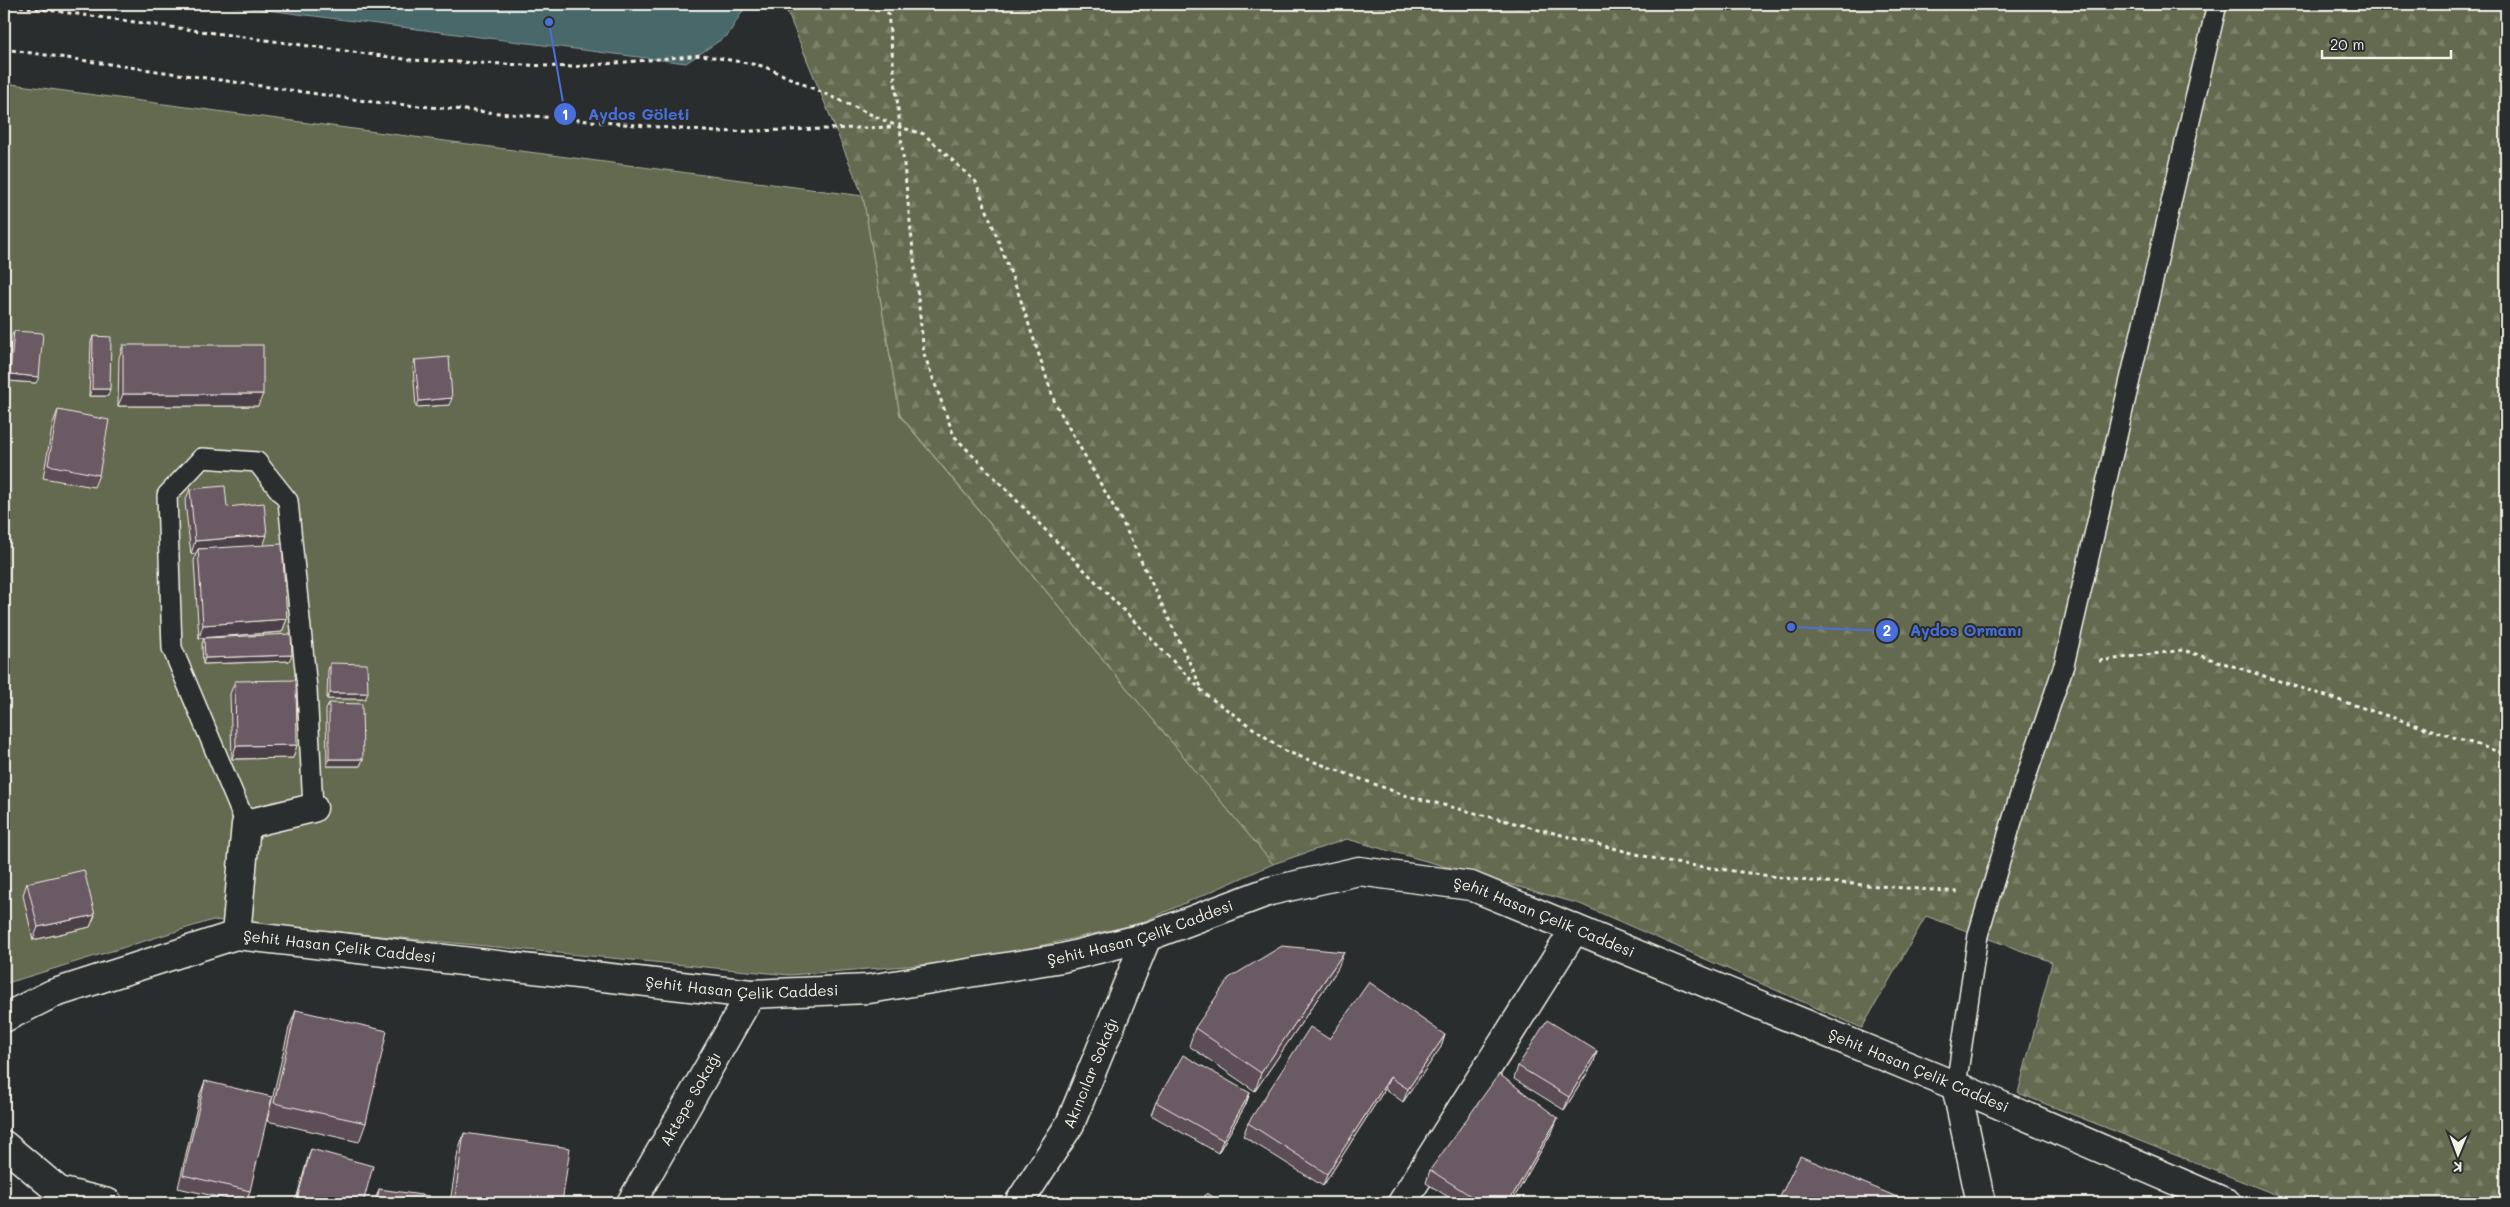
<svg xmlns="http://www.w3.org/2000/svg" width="2510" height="1207" font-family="Mali,sans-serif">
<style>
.grass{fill:#646b50;stroke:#acae9c}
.forest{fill:url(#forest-firs);stroke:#acae9c}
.water{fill:#49676b;stroke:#8d9e9d}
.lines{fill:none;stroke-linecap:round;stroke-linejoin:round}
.lane-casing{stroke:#f4f1e8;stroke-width:22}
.street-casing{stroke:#f4f1e8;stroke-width:31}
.secondary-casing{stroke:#f4f1e8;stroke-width:31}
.path{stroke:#f4f1e8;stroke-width:3;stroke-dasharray:4 4;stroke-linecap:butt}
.lane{stroke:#2a2d2e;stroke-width:19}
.street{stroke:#2a2d2e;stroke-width:28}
.secondary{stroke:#2a2d2e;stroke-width:28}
.wall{fill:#5c4d56;stroke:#f4f1e8}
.shaded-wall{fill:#4b3f46;stroke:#f4f1e8}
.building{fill:#6b5a64;stroke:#f4f1e8}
.labels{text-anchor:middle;stroke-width:4;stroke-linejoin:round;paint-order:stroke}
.street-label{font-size:15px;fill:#f4f1e8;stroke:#2a2d2e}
.leader{fill:none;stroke:#486fdb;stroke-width:2}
.callout-dot{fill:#486fdb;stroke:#2a2d2e;stroke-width:2}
.mark-label{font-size:15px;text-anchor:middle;font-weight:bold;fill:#fff}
.callout-label{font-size:16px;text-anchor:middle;font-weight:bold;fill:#486fdb;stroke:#2a2d2e;stroke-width:4;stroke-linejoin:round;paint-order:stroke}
</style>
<defs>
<pattern id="forest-firs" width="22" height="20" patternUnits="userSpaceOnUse" patternTransform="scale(1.25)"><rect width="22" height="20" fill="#646b50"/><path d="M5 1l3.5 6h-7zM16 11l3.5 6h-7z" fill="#7b8169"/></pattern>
</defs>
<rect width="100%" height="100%" fill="#2a2d2e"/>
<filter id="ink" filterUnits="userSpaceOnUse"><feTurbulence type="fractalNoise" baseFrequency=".02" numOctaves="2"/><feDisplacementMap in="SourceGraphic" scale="10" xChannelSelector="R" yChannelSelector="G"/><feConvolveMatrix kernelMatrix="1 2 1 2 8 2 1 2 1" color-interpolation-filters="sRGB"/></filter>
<g filter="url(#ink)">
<polygon class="grass" points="4,83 863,196 900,416 1273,864 1138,924 972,961 789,975 213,920 4,984"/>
<polygon class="forest" points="784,4 2506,4 2506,1203 2297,1203 2018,1093 2052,962 1926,916 1862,1028 1580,904 1347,839 1273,864 900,415 863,196"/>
<polygon class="water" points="219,4 747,4 728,35 686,63"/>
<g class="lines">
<g class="lane-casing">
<g id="lane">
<polyline points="246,824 172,648 167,495 202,458 257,462 288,501 307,689 313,808"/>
<polyline points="1956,1086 1978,935 2018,801 2064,665 2217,4"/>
</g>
</g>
<g class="street-casing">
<g id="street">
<polyline points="236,935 246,824 313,808"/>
<polyline points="1956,1086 1981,1203"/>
<polyline points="4,1145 59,1191 108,1203"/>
<path id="s1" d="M631,1203L751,994"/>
<path id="s2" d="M1019,1203L1070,1124L1147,937"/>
<polyline points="1402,1203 1575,929"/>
</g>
</g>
<g class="secondary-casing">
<g id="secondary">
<path id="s3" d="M4,1018L52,994L236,935L751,994L869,989L1062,958L1147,937L1270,891L1359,871L1471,886L1956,1086L2227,1203"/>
</g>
</g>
<g class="path">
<polyline points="4,4 411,60 572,67 702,55 763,66 899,127 924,134 976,182 1019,295 1055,403 1125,527 1203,691"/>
<polyline points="887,4 924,354 954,436 1205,694 1285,751 1404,795 1668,862 1799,880 1959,892"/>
<polyline points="4,49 373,102 716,132 895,127"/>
<polyline points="2099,661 2183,650 2506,754"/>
</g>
<use href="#lane" class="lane"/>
<use href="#street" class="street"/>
<use href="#secondary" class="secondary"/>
</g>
<g class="wall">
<polygon points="14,331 36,383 8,381 11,337"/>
<polygon points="93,336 108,396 89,396 91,342"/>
<polygon points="123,345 258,406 118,406 119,358"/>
<polygon points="415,360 449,405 416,407 413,367"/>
<polygon points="58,410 99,475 94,487 43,478 53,423"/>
<polygon points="190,489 227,507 264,545 287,619 282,632 199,638 194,561 196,553 191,554 185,502"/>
<polygon points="204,638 289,661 203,664 202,644"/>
<polygon points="330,663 365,699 327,699 328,670"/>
<polygon points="235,681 293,758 232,759 230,694"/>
<polygon points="329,703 363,759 360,766 327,766 326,710"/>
<polygon points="27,883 95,915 90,927 33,940 23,895"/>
<polygon points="1337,970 1255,1091 1189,1046 1195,1028"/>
<polygon points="296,1010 366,1123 359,1142 267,1121 289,1028"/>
<polygon points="1445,1035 1441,1047 1403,1102 1385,1089 1323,1186 1243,1136 1248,1123 1329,1039"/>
<polygon points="1597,1051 1593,1064 1564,1110 1514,1079 1518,1066"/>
<polygon points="205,1081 250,1191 245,1203 178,1188 200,1094"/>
<polygon points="1250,1093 1245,1106 1218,1153 1151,1115 1156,1102"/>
<polygon points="1553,1130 1511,1203 1458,1203 1426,1183 1430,1170"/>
<polygon points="464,1133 562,1203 450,1203 458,1151"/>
<polygon points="311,1149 363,1203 295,1203 307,1161"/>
<polygon points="379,1189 427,1203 374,1203"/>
</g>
<g class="shaded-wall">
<polygon points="10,374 39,377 36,383 8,381"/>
<polygon points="92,389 110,389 108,396 89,396"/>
<polygon points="123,394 263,394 258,406 118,406"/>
<polygon points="452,398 449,405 416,407 419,401"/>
<polygon points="267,535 263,547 198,549 196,553 191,554 195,541"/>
<polygon points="287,619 282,632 199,638 203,625"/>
<polygon points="292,655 289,661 203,664 205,658"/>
<polygon points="330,693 368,693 365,699 327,699"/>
<polygon points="297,745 293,758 232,759 236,746"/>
<polygon points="329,759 363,759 360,766 327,766"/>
<polygon points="95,915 90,927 33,940 38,927"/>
<polygon points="1344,952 1337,970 1255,1091 1261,1073"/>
<polygon points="1445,1035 1441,1047 1403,1102 1408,1089"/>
<polygon points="1597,1051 1593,1064 1564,1110 1569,1097"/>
<polygon points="1390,1077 1385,1089 1323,1186 1327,1174"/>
<polygon points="1250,1093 1245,1106 1218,1153 1223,1140"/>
<polygon points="1558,1118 1553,1130 1511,1203 1508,1203"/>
</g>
<g class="building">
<polygon points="4,326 7,327 4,359"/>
<polygon points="14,331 43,333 39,377 10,374"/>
<polygon points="93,336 111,337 110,389 92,389"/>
<rect x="123" y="345" width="140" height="49"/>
<polygon points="449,357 452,398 419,401 415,360"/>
<polygon points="58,410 109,420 99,475 48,465"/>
<polygon points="225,486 227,507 264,503 267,535 195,541 190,489"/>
<polygon points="282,544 287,619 203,625 198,549"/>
<polygon points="291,634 292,655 205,658 204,638"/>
<polygon points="330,663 367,664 368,693 330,693"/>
<polygon points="296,680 297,745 236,746 235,681"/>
<polygon points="329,703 362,704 363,759 329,759"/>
<polygon points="84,870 95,915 38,927 27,883"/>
<polygon points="1282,946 1344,952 1261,1073 1195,1028 1229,978"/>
<polygon points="1369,982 1445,1035 1408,1089 1390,1077 1327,1174 1248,1123 1310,1027 1329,1039"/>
<polygon points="296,1010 387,1031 366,1123 274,1103"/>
<polygon points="1547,1020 1597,1051 1569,1097 1518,1066"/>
<polygon points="1183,1055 1250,1093 1223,1140 1156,1102"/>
<polygon points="1499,1074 1558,1118 1508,1203 1482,1203 1430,1170"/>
<polygon points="205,1081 272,1097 250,1191 183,1175"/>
<polygon points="464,1133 570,1148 562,1203 454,1203"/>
<polygon points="311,1149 373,1166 363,1203 296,1203"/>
<polygon points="1800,1156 1911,1203 1777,1203"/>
<polygon points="379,1189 429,1196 427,1203 377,1203"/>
<polygon points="1207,1193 1223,1203 1200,1203"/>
</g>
</g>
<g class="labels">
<g class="street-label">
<text dy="5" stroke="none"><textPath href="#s3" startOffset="1581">Şehit Hasan Çelik Caddesi</textPath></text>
<text dy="5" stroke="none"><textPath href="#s3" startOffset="1161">Şehit Hasan Çelik Caddesi</textPath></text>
<text dy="5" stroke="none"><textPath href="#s3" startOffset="351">Şehit Hasan Çelik Caddesi</textPath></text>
<text dy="5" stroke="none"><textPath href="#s3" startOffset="756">Şehit Hasan Çelik Caddesi</textPath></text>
<text dy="5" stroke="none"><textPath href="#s3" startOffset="1986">Şehit Hasan Çelik Caddesi</textPath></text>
<text dy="5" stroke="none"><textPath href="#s2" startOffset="149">Akıncılar Sokağı</textPath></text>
<text dy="5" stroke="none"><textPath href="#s1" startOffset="120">Aktepe Sokağı</textPath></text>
</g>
</g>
<path class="leader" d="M549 22L565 114M1791 627L1887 631"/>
<g class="callout-dot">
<circle cx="549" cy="22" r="5"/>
<circle cx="1791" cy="627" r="5"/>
<circle cx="565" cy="114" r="12"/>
<circle cx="1887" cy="631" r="12"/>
</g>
<g class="mark-label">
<text x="565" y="120">1</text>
<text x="1887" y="636">2</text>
</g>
<g class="callout-label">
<text x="639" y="120">Aydos Göleti</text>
<text x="1966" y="636">Aydos Ormanı</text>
</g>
<rect width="2510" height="1207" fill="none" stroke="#2a2d2e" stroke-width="20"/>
<rect x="10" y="10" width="2490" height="1187" fill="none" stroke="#f4f1e8" stroke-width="2" filter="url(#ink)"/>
<g transform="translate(2458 1154) rotate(181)" stroke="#2a2d2e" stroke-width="4" paint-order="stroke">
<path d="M0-4L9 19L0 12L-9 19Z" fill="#f4f1e8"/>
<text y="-8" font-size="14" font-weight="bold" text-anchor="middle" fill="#f4f1e8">K</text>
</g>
<path d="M2322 50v8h129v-8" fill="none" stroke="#f4f1e8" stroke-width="2.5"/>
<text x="2330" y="50" font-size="15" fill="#f4f1e8" stroke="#2a2d2e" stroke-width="4" paint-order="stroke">20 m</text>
</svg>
